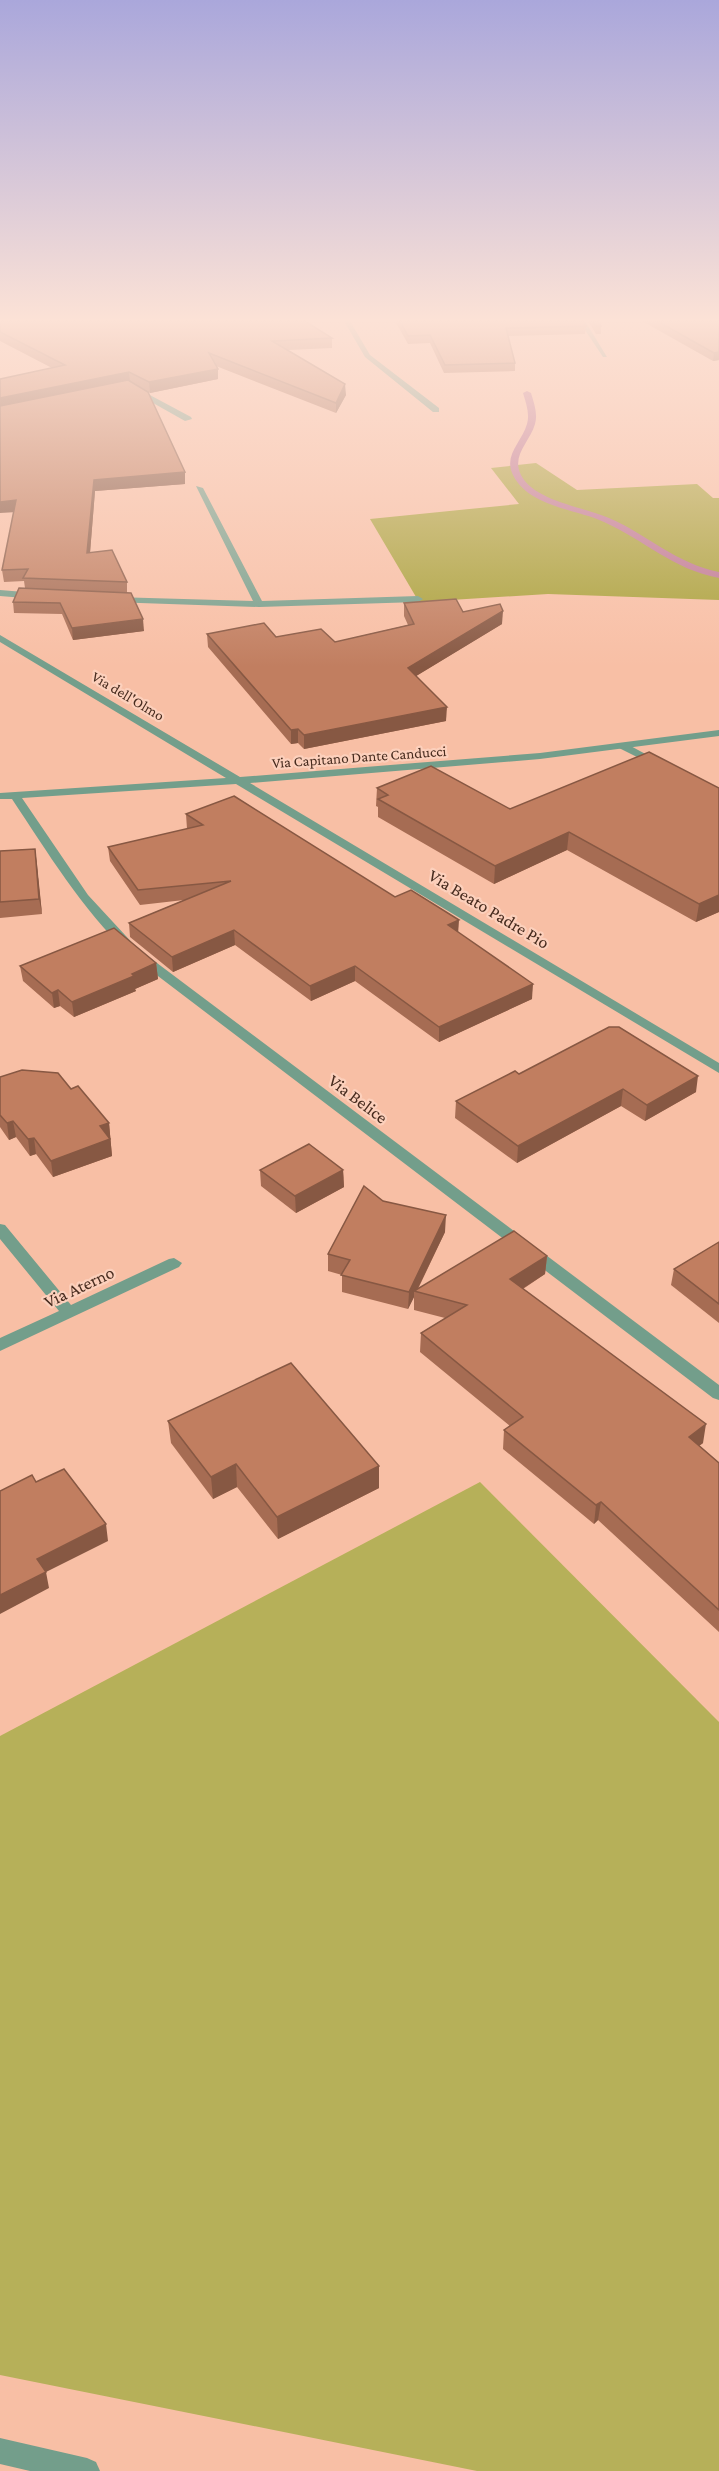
<svg xmlns="http://www.w3.org/2000/svg" width="719" height="2471" font-family="'Crimson Pro',serif">
<style>
.green{fill:#b6b059}
.forest{fill:#a8a139}
.lines{fill:none;stroke-linecap:round;stroke-linejoin:round}
.stream{fill:#bb7494;fill-rule:evenodd}
.service{fill:#739e8b;fill-rule:evenodd}
.minor{fill:#739e8b;fill-rule:evenodd}
.wall{fill:#a66c53}
.shaded-wall{fill:#875843}
.building{fill:#c17e60;stroke:#875843;stroke-width:1.5}
.labels{text-anchor:middle;stroke-width:4.5;stroke-linejoin:round;paint-order:stroke}
.far-street-label{font-size:15px;fill:#472b1e;stroke:#fcd0bc}
.street-label{font-size:18px;fill:#472b1e;stroke:#fcd0bc}
</style>
<rect width="100%" height="100%" fill="#f8bfa5"/>
<polygon class="green" points="480,1482 719,1722 719,2471 477,2471 0,2375 0,1736"/>
<polygon class="forest" points="536,463 577,490 697,484 713,498 719,498 719,600 548,594 419,602 370,519 519,504 491,468"/>
<g class="lines">
<path class="stream" d="M527,391L531,393C534,403 538,414 535,424C530,442 511,455 521,475C534,501 584,507 609,518C648,535 677,564 719,572V578C672,569 646,541 604,522C576,509 529,507 513,475C503,455 522,442 527,424C530,414 526,403 523,393Z"/>
<polygon class="service" points="619,744 627,744 662,763 653,765 619,748"/>
<g class="minor">
<polygon points="344,321 350,321 370,355 439,408 439,412 433,412 365,357"/>
<polygon points="579,321 585,321 607,357 603,357"/>
<polygon points="133,386 191,417 192,419 185,421 130,390"/>
<polygon points="196,486 203,488 262,601 418,596 423,599 418,602 259,607 111,602 111,598 114,597 253,601"/>
<polygon points="0,590 36,593 41,596 36,599 0,596"/>
<path d="M0,635L240,777L540,753L719,730V736L540,759L250,783L719,1063V1073L236,784L22,798L88,895L137,948L719,1385V1400L713,1398L129,954C81,908 48,853 12,799H0V793L226,778L0,642Z"/>
<polygon points="0,1224 5,1225 71,1305 169,1259 174,1258 182,1263 179,1267 0,1351 0,1338 59,1311 0,1239"/>
<polygon points="0,2438 87,2458 96,2462 100,2471 30,2471 0,2464"/>
</g>
</g>
<g class="wall">
<polygon points="0,321 332,338 332,348 288,350 346,395 336,413 216,366 218,379 150,393 142,389 185,484 95,491 90,553 127,582 127,593 144,631 73,640 62,614 14,613 13,602 25,588 24,581 4,582 2,570 52,368 0,341"/>
<polygon points="395,321 582,321 586,326 585,334 508,336 515,363 515,371 444,373 430,343 408,344"/>
<polygon points="588,321 598,321 601,326 601,334 596,334"/>
<polygon points="642,321 719,321 719,360 713,361"/>
<polygon points="404,603 463,612 502,624 416,676 446,721 304,749 298,743 291,744 208,647 207,634 276,637 335,642 408,625 404,616"/>
<polygon points="377,788 510,809 719,788 719,912 696,922 567,850 494,884 378,817 378,807 376,806"/>
<polygon points="186,814 395,897 458,932 532,999 439,1042 355,981 311,1001 235,945 173,972 130,937 129,923 184,900 140,905 110,861 108,847 187,829"/>
<polygon points="35,849 42,914 0,918 0,851"/>
<polygon points="156,963 158,979 135,989 136,991 74,1017 60,1006 54,1008 23,981 20,966"/>
<polygon points="519,1074 696,1092 645,1121 621,1106 517,1163 455,1118 456,1101"/>
<polygon points="0,1077 71,1089 109,1123 112,1156 53,1177 36,1154 30,1156 16,1137 9,1140 0,1127"/>
<polygon points="260,1170 343,1170 344,1187 296,1213 261,1186"/>
<polygon points="383,1201 445,1232 418,1289 547,1256 545,1274 523,1289 703,1443 699,1446 719,1463 719,1632 598,1520 594,1524 503,1449 504,1430 510,1426 420,1352 421,1333 445,1318 414,1310 414,1297 408,1309 342,1292 342,1275 328,1271 328,1254"/>
<polygon points="719,1242 719,1323 671,1285 674,1269"/>
<polygon points="168,1421 379,1466 379,1488 278,1539 237,1487 213,1499 171,1443"/>
</g>
<g class="shaded-wall">
<polygon points="719,352 719,360 713,361 714,353"/>
<polygon points="218,369 218,379 150,393 149,382"/>
<polygon points="129,372 130,382 0,408 0,398"/>
<polygon points="345,384 346,395 336,413 336,403"/>
<polygon points="185,472 185,484 95,491 89,565 87,553 94,480"/>
<polygon points="16,500 17,512 0,513 0,502"/>
<polygon points="503,611 502,624 408,681 408,668"/>
<polygon points="143,619 144,631 73,640 72,628"/>
<polygon points="447,707 446,721 304,749 304,735"/>
<polygon points="298,729 298,743 291,744 291,730"/>
<polygon points="569,832 567,850 494,884 495,866"/>
<polygon points="35,849 37,864 42,914 39,899"/>
<polygon points="719,895 719,912 696,922 699,904"/>
<polygon points="459,920 458,935 448,925"/>
<polygon points="234,930 235,945 173,972 172,957"/>
<polygon points="156,963 158,979 135,989 136,991 74,1017 72,1002"/>
<polygon points="355,966 355,981 311,1001 310,986"/>
<polygon points="533,984 532,999 439,1042 439,1027"/>
<polygon points="58,990 60,1006 54,1008 52,993"/>
<polygon points="698,1076 696,1092 645,1121 647,1105"/>
<polygon points="623,1089 621,1106 517,1163 518,1146"/>
<polygon points="13,1121 16,1137 9,1140 7,1123"/>
<polygon points="109,1123 112,1156 53,1177 51,1161 100,1126"/>
<polygon points="34,1138 36,1154 30,1156 28,1139"/>
<polygon points="343,1170 344,1187 296,1213 295,1196"/>
<polygon points="446,1215 445,1232 416,1292 414,1291 414,1297 408,1309 409,1292"/>
<polygon points="547,1256 545,1274 508,1298 510,1279"/>
<polygon points="706,1424 703,1443 685,1456 689,1437"/>
<polygon points="236,1464 237,1487 213,1499 211,1477"/>
<polygon points="379,1466 379,1488 278,1539 277,1517"/>
<polygon points="601,1502 598,1520 594,1524 596,1505"/>
<polygon points="106,1524 108,1541 46,1572 49,1588 0,1614 0,1595 37,1559"/>
</g>
<g class="building">
<polygon points="0,321 305,321 332,338 272,341 345,384 336,403 209,353 218,369 149,382 129,372 0,398 0,379 65,365 0,332"/>
<polygon points="400,321 582,321 586,326 506,328 515,363 445,365 430,335 408,336"/>
<polygon points="593,321 598,321 601,326 596,326"/>
<polygon points="657,321 719,321 719,352 714,353"/>
<polygon points="128,380 148,392 185,472 94,480 87,553 112,550 127,582 23,578 28,569 2,570 16,500 0,502 0,406"/>
<polygon points="19,588 131,593 143,619 72,628 60,603 13,602"/>
<polygon points="456,599 463,612 500,604 503,611 408,668 447,707 304,735 298,729 291,730 207,634 264,623 276,637 321,629 335,642 414,624 404,603"/>
<polygon points="649,752 719,788 719,895 699,904 569,832 495,866 378,799 388,795 377,788 431,766 510,809"/>
<polygon points="234,796 395,897 411,890 459,920 448,925 533,984 439,1027 355,966 310,986 234,930 172,957 129,923 231,881 138,890 108,847 203,825 186,814"/>
<polygon points="35,849 39,899 0,902 0,851"/>
<polygon points="114,928 156,963 132,974 134,976 72,1002 58,990 52,993 20,966"/>
<polygon points="609,1027 619,1027 698,1076 647,1105 623,1089 518,1146 456,1101 515,1071 519,1074"/>
<polygon points="22,1070 58,1073 71,1089 78,1086 109,1123 100,1126 110,1139 51,1161 34,1138 28,1139 13,1121 7,1123 0,1115 0,1077"/>
<polygon points="309,1144 343,1170 295,1196 260,1170"/>
<polygon points="364,1186 383,1201 446,1215 409,1292 341,1275 350,1260 328,1254"/>
<polygon points="514,1231 547,1256 510,1279 706,1424 689,1437 719,1463 719,1610 601,1502 596,1505 504,1430 523,1417 421,1333 467,1305 414,1291"/>
<polygon points="719,1242 719,1304 674,1269"/>
<polygon points="291,1363 379,1466 277,1517 236,1464 211,1477 168,1421"/>
<polygon points="64,1469 106,1524 37,1559 46,1572 0,1595 0,1491 32,1475 36,1482"/>
</g>
<linearGradient id="sky" x2="0" y2="1"><stop stop-color="#aaa7db"/><stop offset="0.48" stop-color="#fce2d6"/><stop offset="1" stop-color="#fce2d6" stop-opacity="0"/></linearGradient>
<rect width="719" height="667" fill="url(#sky)"/>
<g class="labels">
<g class="far-street-label">
<text transform="translate(128 696) rotate(31)" y="5">Via dell'Olmo</text>
<text transform="translate(359 757) rotate(-4)" y="5">Via Capitano Dante Canducci</text>
</g>
<g class="street-label">
<text transform="translate(489 909) rotate(31)" y="6">Via Beato Padre Pio</text>
<text transform="translate(358 1099) rotate(37)" y="6">Via Belice</text>
<text transform="translate(79 1287) rotate(-25)" y="6">Via Aterno</text>
</g>
</g>
</svg>
